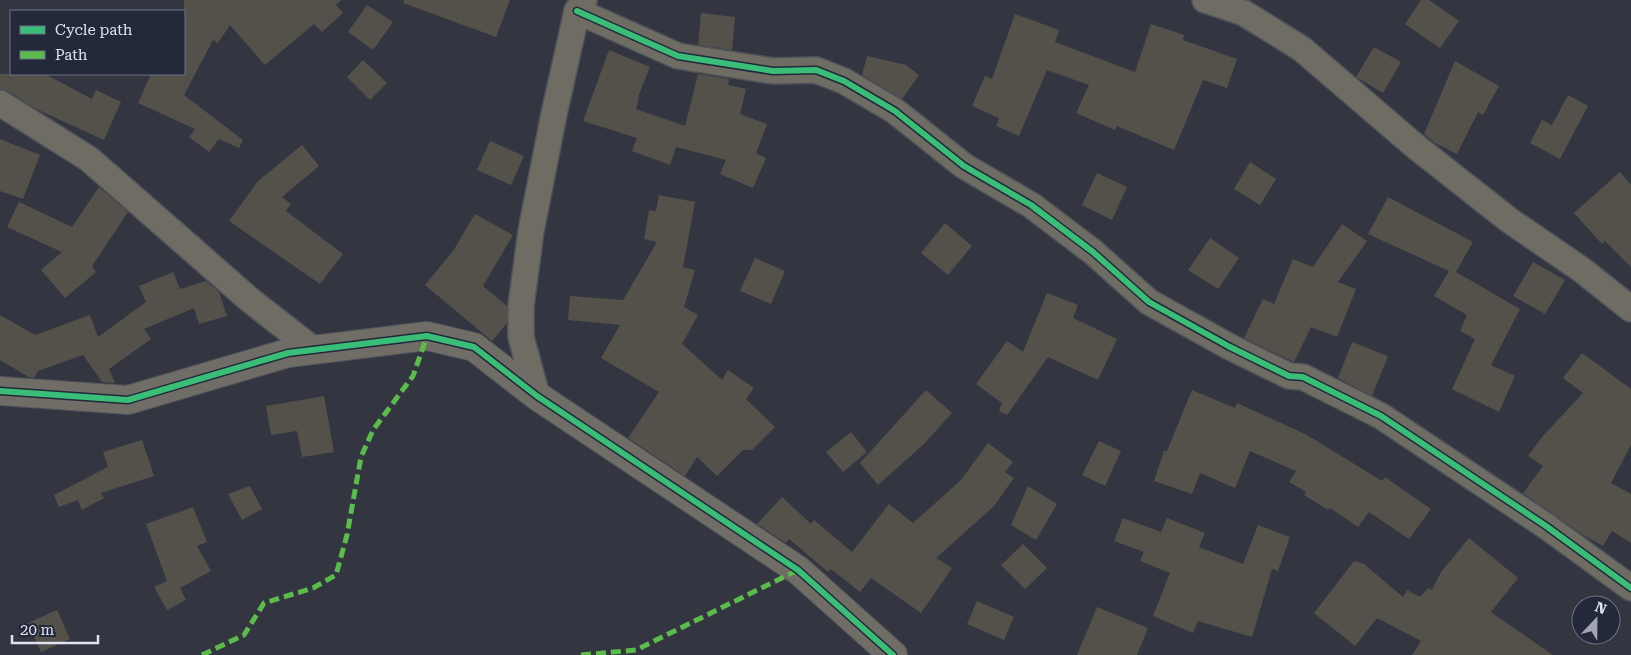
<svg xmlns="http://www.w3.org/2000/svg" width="1631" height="655" font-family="'Roboto Serif',serif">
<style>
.building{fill:#54514b}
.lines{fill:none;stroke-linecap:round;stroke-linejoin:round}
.street-casing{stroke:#4f535b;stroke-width:28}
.secondary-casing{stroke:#4f535b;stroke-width:30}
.street{stroke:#6e6c63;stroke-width:25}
.secondary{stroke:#706d66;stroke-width:28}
.quiet{stroke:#5cbc4b;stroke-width:5;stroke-dasharray:10 5;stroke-linecap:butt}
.cycleway-casing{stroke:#23283b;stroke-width:9}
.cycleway{stroke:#3abd76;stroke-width:6}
</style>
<rect width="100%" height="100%" fill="#333640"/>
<g class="building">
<polygon points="184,0 341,0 336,5 343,13 322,32 314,24 265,65 230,25 218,43 213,40 184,95 243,140 239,148 219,139 209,152 189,137 195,129 138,103 151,74 184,74"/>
<polygon points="404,0 510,0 496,37 403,3"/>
<polygon points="1421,0 1429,0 1459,21 1440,48 1405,24"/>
<polygon points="367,5 393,22 373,50 348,32"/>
<polygon points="701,13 735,17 732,50 698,45"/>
<polygon points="1015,14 1059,30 1055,42 1135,72 1151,24 1184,35 1183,40 1237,59 1227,88 1203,80 1174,150 1117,126 1115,130 1076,113 1089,85 1047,70 1019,136 996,126 999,118 972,106 985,76 992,79"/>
<polygon points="1374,47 1401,62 1383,93 1356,77"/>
<polygon points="609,50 650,67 638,97 639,98 636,109 685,126 698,74 729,79 728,85 746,89 740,114 767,124 756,153 766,158 753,188 720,174 726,160 676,147 670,165 632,151 637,138 583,121"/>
<polygon points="867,56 906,65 919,75 902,99 862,75"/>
<polygon points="363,60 387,83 370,100 347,77"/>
<polygon points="1455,61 1499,86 1483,115 1478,112 1457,154 1435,143 1424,134"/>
<polygon points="0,74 45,74 92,99 96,90 121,102 104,140 36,109 8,91 0,89"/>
<polygon points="1568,95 1588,106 1560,159 1530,143 1542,120 1552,125"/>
<polygon points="0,139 40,155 23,199 0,191"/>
<polygon points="490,141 524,156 511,185 477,170"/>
<polygon points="302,145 319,166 282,197 291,204 286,211 343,254 320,284 229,221 258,181"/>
<polygon points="1250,162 1276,179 1260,205 1234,189"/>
<polygon points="1620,172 1631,185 1631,267 1605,241 1602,244 1574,213"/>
<polygon points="1097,173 1127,187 1112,220 1082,205"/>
<polygon points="99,187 128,212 92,266 96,272 65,298 41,270 62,252 7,227 19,202 72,227"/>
<polygon points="659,195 695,202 683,267 695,270 684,307 698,315 682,344 722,380 728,370 754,388 746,399 775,427 752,450 743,450 717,476 697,457 685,476 628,438 659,392 601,358 620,325 568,320 570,296 623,300 657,242 644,239 649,210 656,211"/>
<polygon points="1388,197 1473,242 1456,272 1520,309 1491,365 1515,376 1499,412 1452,389 1475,339 1460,331 1467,315 1434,296 1449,271 1368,234"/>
<polygon points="475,214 513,235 483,286 507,306 507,323 492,341 425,285 453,251"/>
<polygon points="945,223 972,246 948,275 921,253"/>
<polygon points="1342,224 1367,241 1338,282 1356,289 1337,337 1311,327 1294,362 1244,338 1263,299 1274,304 1293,259 1313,267"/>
<polygon points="1210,238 1239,258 1218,289 1188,270"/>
<polygon points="755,258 785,271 771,304 740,291"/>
<polygon points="1533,262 1565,280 1545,314 1513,296"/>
<polygon points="173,272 180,289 206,281 219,292 227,316 199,324 194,308 144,329 151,339 109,369 115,383 102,382 83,355 38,371 34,378 29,377 0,360 0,315 35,335 90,315 98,337 146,302 139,286"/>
<polygon points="1047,293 1078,305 1073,318 1117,339 1098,380 1048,357 1007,415 999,411 1002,403 976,384 1007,341 1023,352"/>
<polygon points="1352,342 1388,356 1372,396 1338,378"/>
<polygon points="1582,353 1631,389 1631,445 1611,483 1631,494 1631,543 1612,531 1603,546 1583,535 1523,493 1543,466 1528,456 1542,437 1583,393 1563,378"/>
<polygon points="926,390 952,413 924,444 878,485 860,463"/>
<polygon points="1192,390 1235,408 1237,403 1307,435 1382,481 1385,477 1431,509 1409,539 1369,512 1358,527 1330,508 1328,510 1304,495 1306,492 1289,482 1296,471 1250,451 1235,488 1200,473 1192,494 1154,481 1164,451 1167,451"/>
<polygon points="324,396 334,452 302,457 297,431 271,435 266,406"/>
<polygon points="851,432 867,452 843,472 826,452"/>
<polygon points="142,440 154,476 101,493 104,498 82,510 78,500 59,507 54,495 108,467 103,452"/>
<polygon points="1099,441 1121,451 1105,486 1082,475"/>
<polygon points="988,443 1013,462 1005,472 1014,478 994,506 936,558 952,568 921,613 871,578 860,592 831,569 828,572 789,539 786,543 757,524 782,497 811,524 814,520 852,552 889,504 913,523 961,480"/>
<polygon points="250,486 262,509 242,520 228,494"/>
<polygon points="1028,486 1057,504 1036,540 1011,525"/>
<polygon points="193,507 207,542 197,546 211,571 180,588 186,600 167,610 154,587 167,581 146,524"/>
<polygon points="1123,518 1161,532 1167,518 1205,533 1199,547 1243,564 1258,525 1290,537 1278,571 1272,569 1252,637 1198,621 1193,633 1153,616 1170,573 1140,561 1144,552 1114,541"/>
<polygon points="1469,538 1518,578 1491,612 1553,655 1412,655 1421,641 1377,618 1355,646 1314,613 1354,561 1364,564 1403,597 1407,590 1420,597 1428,588 1432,590 1441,572"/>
<polygon points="1023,544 1047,568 1025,589 1001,565"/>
<polygon points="977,601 1014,617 1004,640 967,624"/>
<polygon points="1097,607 1148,628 1137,655 1077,655"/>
<polygon points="57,610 70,639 41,652 28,623"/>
</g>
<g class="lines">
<g class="street-casing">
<g id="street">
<polyline points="1205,0 1244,13 1302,49 1415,146 1509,220 1582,270 1631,309"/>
<polyline points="577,11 678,56 773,71 816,70 844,81 895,111 964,166 1031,205 1093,252 1149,302 1230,347 1289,376 1303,377 1381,416 1546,526 1631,588"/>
<polyline points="0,103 89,159 250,300 314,350"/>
<polyline points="537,396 521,337 521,306 531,231 554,114 577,11 584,0"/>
</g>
</g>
<g class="secondary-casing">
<polyline id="secondary" points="0,391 128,400 288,353 427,336 474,347 537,396 798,570 893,655"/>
</g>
<use href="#street" class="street"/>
<use href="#secondary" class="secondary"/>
<g class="quiet">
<polyline points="202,655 244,635 264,603 313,588 336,575 347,535 361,457 373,430 413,376 427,336"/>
<polyline points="581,655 636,650 798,570"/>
</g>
<g class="cycleway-casing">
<g id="cycleway">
<polyline points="577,11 678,56 773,71 816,70 844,81 895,111 964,166 1031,205 1093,252 1149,302 1230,347 1289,376 1303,377 1381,416 1546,526 1631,588"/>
<polyline points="0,391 128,400 288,353 427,336 474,347 537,396 798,570 893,655"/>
</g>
</g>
<use href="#cycleway" class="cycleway"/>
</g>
<rect x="10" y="10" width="175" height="65" fill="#23283b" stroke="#6e7383"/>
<rect x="20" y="26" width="25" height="8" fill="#3abd76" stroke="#6e7383"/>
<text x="55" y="35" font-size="15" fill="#dfe3f0">Cycle path</text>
<rect x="20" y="51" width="25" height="8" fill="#5cbc4b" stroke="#6e7383"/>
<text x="55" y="60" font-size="15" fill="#dfe3f0">Path</text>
<g transform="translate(1596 620) rotate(22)"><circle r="24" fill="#23283b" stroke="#6e7383"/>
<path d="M0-4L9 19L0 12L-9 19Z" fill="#a3a6b2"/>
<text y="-8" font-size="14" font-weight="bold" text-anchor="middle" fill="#dfe3f0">N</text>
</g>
<path d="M12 635v8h86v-8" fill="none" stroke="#dfe3f0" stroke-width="2.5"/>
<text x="20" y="635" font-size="15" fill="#dfe3f0" stroke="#23283b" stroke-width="4" paint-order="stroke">20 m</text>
</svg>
